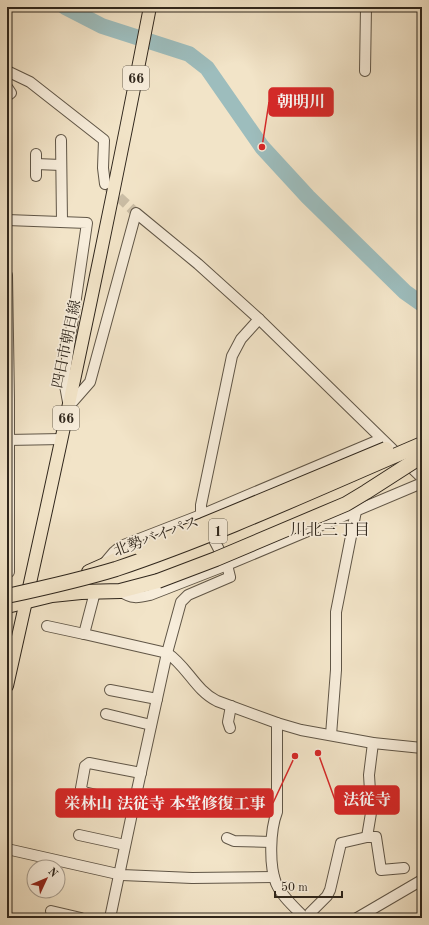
<svg xmlns="http://www.w3.org/2000/svg" width="429" height="925" font-family="'Old Standard TT','Noto Serif JP',serif">
<style>
.lines{fill:none;stroke-linecap:round;stroke-linejoin:round}
.river{stroke:#9dbdbd;stroke-width:16}
.minor-tunnel{stroke:#cbbea6;stroke-width:10;stroke-dasharray:10 5;stroke-linecap:butt}
.minor-casing{stroke:#605647;stroke-width:12}
.major-casing{stroke:#2f261c;stroke-width:14}
.highway-casing{stroke:#2f261c;stroke-width:16}
.minor{stroke:#f7eddb;stroke-width:10}
.major{stroke:#f2e4c8;stroke-width:12}
.highway{stroke:#f2e4c8;stroke-width:14}
.highway-bridge-casing{stroke:#2f261c;stroke-width:16;stroke-linecap:butt}
.highway-bridge{stroke:#f2e4c8;stroke-width:14}
.labels{text-anchor:middle;stroke-width:3.5;stroke-linejoin:round;paint-order:stroke}
.shield{fill:#f7eddb;stroke:#6b6255;stroke-width:1}
.shield-label{font-size:14px;font-weight:bold;fill:#2f261c}
.street-label{font-size:15px;fill:#2f261c;stroke:#f7eddb}
.neighbourhood-label{font-size:16px;fill:#2f261c;stroke:#f7eddb}
.leader{fill:none;stroke:#d62828;stroke-width:1.5}
.callout-dot{fill:#d62828;stroke:#f7eddb;stroke-width:1.5}
.callout{fill:#d62828;stroke:#d62828;stroke-width:1.5}
.callout-label{font-size:16px;text-anchor:middle;font-weight:bold;fill:#fff}
</style>
<rect width="100%" height="100%" fill="#f2e4c8"/>
<filter id="stains"><feTurbulence type="fractalNoise" baseFrequency=".005" numOctaves="4"/><feColorMatrix values="0 0 0 0 .2 0 0 0 0 .09 0 0 0 0 .02 0 0 0 .5 -.17"/></filter>
<radialGradient id="worn" r=".72"><stop offset=".6" stop-color="#630" stop-opacity="0"/><stop offset="1" stop-color="#630" stop-opacity=".3"/></radialGradient>
<g class="lines">
<polyline class="river" points="65,7 102,26 189,54 207,68 262,147 308,197 405,292 422,304"/>
<polyline class="minor-tunnel" points="108,187 136,213"/>
<g class="minor-casing">
<g id="minor">
<polyline points="7,71 30,82 104,140 103,168 105,184"/>
<polyline points="365,71 366,7"/>
<polyline points="7,87 11,93 7,96"/>
<polyline points="61,140 62,222"/>
<polyline points="36,154 36,176"/>
<polyline points="36,164 61,165"/>
<polyline points="7,220 87,223 64,380 68,402"/>
<polyline points="7,275 9,399 9,572 7,572"/>
<polyline points="69,406 90,382 136,213 198,264 259,319 422,478"/>
<polyline points="7,440 62,439"/>
<polyline points="103,565 114,552 121,546 201,515 381,439"/>
<path d="M120,591C132,599 137,598 150,595L227,565L422,483"/>
<path d="M95,592L84,634L167,653C187,666 195,690 217,701L277,723L301,730L373,743L422,748"/>
<polyline points="47,626 84,634"/>
<polyline points="110,690 157,699"/>
<polyline points="106,714 151,725"/>
<path d="M277,723V812C270,830 269,865 276,883C281,895 292,905 301,914"/>
<polyline points="230,728 228,722 231,706"/>
<polyline points="331,735 336,670 336,612 356,511"/>
<polyline points="135,797 186,809 197,811"/>
<polyline points="134,804 84,792 81,788 85,766 89,763 141,773"/>
<polyline points="79,835 125,845"/>
<polyline points="367,837 373,801 370,791 369,775 373,743"/>
<polyline points="227,838 234,841 271,842"/>
<polyline points="7,849 122,875 192,878 274,877"/>
<polyline points="51,911 81,918"/>
<polyline points="310,913 327,896 330,890 341,843 367,837 376,837 381,870 404,868"/>
<polyline points="110,918 134,804 167,653 181,602 188,595 230,577 227,565 201,515 201,505 232,356 241,339 259,319"/>
<polyline points="357,918 422,880"/>
</g>
</g>
<g class="major-casing">
<path id="major" d="M7,686C58,460 106,234 150,7"/>
</g>
<g class="highway-casing">
<g id="highway">
<polyline points="89,572 141,549"/>
<polyline points="7,606 52,595 81,592 120,591 158,581"/>
</g>
</g>
<use href="#minor" class="minor"/>
<use href="#major" class="major"/>
<use href="#highway" class="highway"/>
<g class="highway-bridge-casing">
<g id="highway-bridge">
<polyline points="141,549 203,525 386,449"/>
<polyline points="158,581 216,559 346,504 366,492 422,456"/>
<path d="M7,596C44,588 80,580 116,569C220,534 321,487 422,444"/>
</g>
</g>
<use href="#highway-bridge" class="highway-bridge"/>
</g>
<g class="labels">
<g class="shield">
<rect x="123" y="66" width="26" height="24" rx="3"/>
<rect x="53" y="406" width="26" height="24" rx="3"/>
<rect x="209" y="519" width="18" height="24" rx="3"/>
</g>
<g class="shield-label">
<text x="136" y="83">66</text>
<text x="66" y="423">66</text>
<text x="218" y="536">1</text>
</g>
<g class="street-label">
<text transform="translate(66 344) rotate(-78)" y="5">四日市朝日線</text>
<text transform="translate(156 536) rotate(-20)" y="5">北勢バイパス</text>
</g>
<g class="neighbourhood-label">
<text x="330" y="535">川北三丁目</text>
</g>
</g>
<path class="leader" d="M262 147L269 102M318 753L335 800M295 756L273 803"/>
<g class="callout-dot">
<circle cx="262" cy="147" r="4"/>
<circle cx="318" cy="753" r="4"/>
<circle cx="295" cy="756" r="4"/>
</g>
<g class="callout">
<rect x="269" y="88" width="64" height="28" rx="4"/>
<rect x="335" y="786" width="64" height="28" rx="4"/>
<rect x="56" y="789" width="217" height="28" rx="4"/>
</g>
<g class="callout-label">
<text x="301" y="107">朝明川</text>
<text x="367" y="805">法従寺</text>
<text x="165" y="809">栄林山 法従寺 本堂修復工事</text>
</g>
<rect width="429" height="925" fill="none" stroke="#f2e4c8" stroke-width="24"/>
<rect x="8" y="8" width="413" height="909" fill="none" stroke="#2f261c" stroke-width="2"/>
<rect x="12" y="12" width="405" height="901" fill="none" stroke="#2f261c"/>
<g transform="translate(46 879) rotate(46)"><circle r="19" fill="#f7eddb" stroke="#a79d8f"/>
<path d="M0-3L7 15L0 10L-7 15Z" fill="#8f2418"/>
<text y="-6" font-size="11" font-weight="bold" text-anchor="middle" fill="#2f261c">N</text>
</g>
<path d="M275 891v6h67v-6" fill="none" stroke="#2f261c" stroke-width="2"/>
<text x="281" y="891" font-size="12" fill="#2f261c" stroke="#f7eddb" stroke-width="3" paint-order="stroke">50 m</text>
<rect width="100%" height="100%" filter="url(#stains)"/>
<rect width="100%" height="100%" fill="url(#worn)"/>
</svg>
